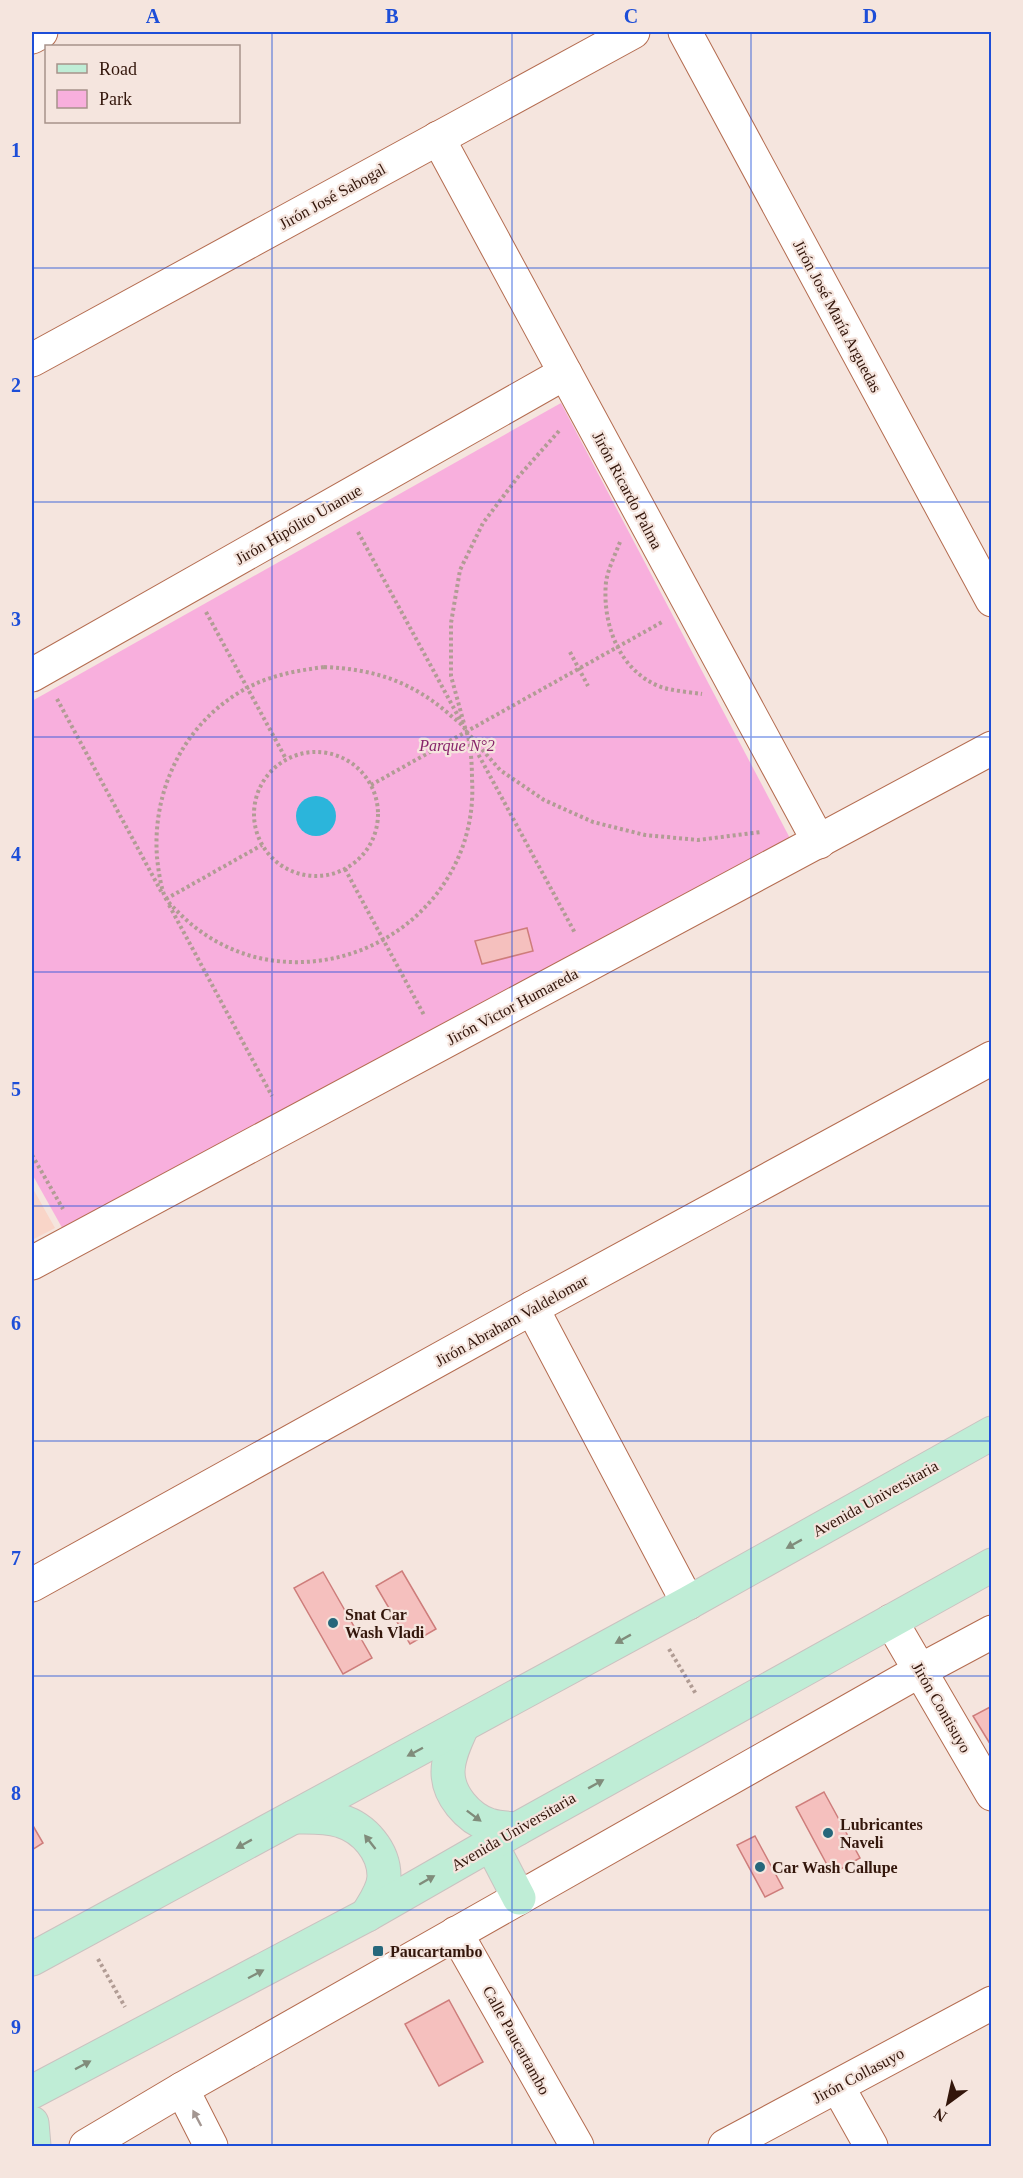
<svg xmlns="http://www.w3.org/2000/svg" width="1023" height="2178" font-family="Georgia,serif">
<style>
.built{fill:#f9d5c8}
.green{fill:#f8afdd}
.water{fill:#2bb5db}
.building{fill:#f5c0be;stroke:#ce7d7b;stroke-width:1.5}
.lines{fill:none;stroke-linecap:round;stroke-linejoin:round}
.minor-casing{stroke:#b46c50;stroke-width:35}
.major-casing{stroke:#cac2c0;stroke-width:35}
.path{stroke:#b19c94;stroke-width:4;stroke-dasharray:3 3;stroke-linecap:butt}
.minor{stroke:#fff;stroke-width:33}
.major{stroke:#bfedd6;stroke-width:33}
.oneway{fill:#808c7b}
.oneway2{fill:#a39691}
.grid{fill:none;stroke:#1d4ed8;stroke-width:1.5;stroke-opacity:0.55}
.poi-dot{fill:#26677b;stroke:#f5e5de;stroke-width:2}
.labels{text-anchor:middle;stroke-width:4.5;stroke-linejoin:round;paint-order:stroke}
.street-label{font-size:16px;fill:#33160b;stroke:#f5e5de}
.park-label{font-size:16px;font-style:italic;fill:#88256b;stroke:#f5e5de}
.poi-label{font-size:16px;font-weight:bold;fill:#33160b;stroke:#f5e5de;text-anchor:start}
.neatline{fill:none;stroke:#1d4ed8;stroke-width:2}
.grid-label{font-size:20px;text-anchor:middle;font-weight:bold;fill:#1d4ed8}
</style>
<rect width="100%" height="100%" fill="#f5e5de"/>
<polygon class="built" points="32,1187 55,1228 32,1240"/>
<polygon class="green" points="561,403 793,844 65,1233 32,1174 32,701"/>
<circle class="water" cx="316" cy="816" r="20"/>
<g class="building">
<polygon points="527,928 533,951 482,964 475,941"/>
<polygon points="402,1571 436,1629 410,1644 376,1586"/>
<polygon points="323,1572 372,1658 343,1674 294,1588"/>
<polygon points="992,1706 992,1747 973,1716"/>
<polygon points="824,1792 860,1858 832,1874 796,1807"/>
<polygon points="32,1824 43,1843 32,1850"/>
<polygon points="755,1836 783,1888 765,1897 737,1845"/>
<polygon points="449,2000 483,2062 439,2086 405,2024"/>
</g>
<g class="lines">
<g class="minor-casing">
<g id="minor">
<polyline points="685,32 992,600"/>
<polyline points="32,37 41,32"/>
<polyline points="438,138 819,842"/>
<polyline points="32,360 633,32"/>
<polyline points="32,675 565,373"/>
<polyline points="32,1263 992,748"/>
<polyline points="532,1308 688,1603"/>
<polyline points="32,1585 532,1308 992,1058"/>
<polyline points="891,1621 992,1794"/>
<polyline points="456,1933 577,2146"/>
<polyline points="838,2087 871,2146"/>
<polyline points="182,2089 211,2146"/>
<polyline points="86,2146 182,2089 921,1670 992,1632"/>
<polyline points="725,2146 992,2003"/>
</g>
</g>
<g class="major-casing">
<g id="major">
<path d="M462,1727C456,1741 448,1756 448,1772C448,1795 468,1818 489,1825C497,1828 508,1828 517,1829"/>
<path d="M294,1817C310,1817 326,1816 341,1821C364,1828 384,1851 384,1876C384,1890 374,1903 367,1915"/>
<polyline points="491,1844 519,1898"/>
<polyline points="32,1959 688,1603 992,1433"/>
<polyline points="32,2092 367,1915 517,1829 992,1565"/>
<polyline points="32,2123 34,2146"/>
</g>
</g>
<g class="path">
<polyline points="559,431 518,477 483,523 460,570 451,623 451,676 466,731 500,770 544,800 593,822 645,835 698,840 761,832"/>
<polyline points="358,532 463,725"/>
<path d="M620,542C615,555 608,569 606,582C602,624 619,671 661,687C673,691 689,692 702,694"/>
<polyline points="206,612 286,759"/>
<polyline points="570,652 588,686"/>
<path d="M324,667C373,669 411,681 449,714C454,719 463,724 466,731C471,741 472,767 472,779C479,891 378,977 269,960C233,954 201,936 176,910C173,907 169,903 166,899C161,890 158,868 157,857C152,791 183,726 240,692C266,676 294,671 324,667Z"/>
<polyline points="57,699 162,893"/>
<polyline points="470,739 575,933"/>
<circle cx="316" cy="814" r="62"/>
<polyline points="371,785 664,621"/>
<polyline points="345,869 424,1015"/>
<polyline points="166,899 262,845"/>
<polyline points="169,905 272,1096"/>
<polyline points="32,1155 63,1209"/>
<polyline points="669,1649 696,1694"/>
<polyline points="98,1959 125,2007"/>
</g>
<use href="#minor" class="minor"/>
<use href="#major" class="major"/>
</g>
<defs><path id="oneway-solid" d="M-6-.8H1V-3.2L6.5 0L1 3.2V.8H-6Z" transform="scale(1.5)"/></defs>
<g class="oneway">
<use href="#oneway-solid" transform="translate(794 1544) rotate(151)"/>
<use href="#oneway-solid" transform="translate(623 1639) rotate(151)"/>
<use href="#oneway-solid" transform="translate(415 1752) rotate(152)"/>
<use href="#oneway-solid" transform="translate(596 1784) rotate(-29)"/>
<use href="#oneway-solid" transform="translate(474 1816) rotate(37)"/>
<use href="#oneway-solid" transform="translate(370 1842) rotate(-128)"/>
<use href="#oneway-solid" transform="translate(244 1844) rotate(151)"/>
<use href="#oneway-solid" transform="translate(427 1880) rotate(-30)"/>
<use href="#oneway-solid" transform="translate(256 1974) rotate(-28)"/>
<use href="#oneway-solid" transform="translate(83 2065) rotate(-28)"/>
</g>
<use class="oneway2" href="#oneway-solid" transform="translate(197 2118) rotate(-118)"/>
<path class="grid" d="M272,32V2146M512,32V2146M751,32V2146M32,268H992M32,502H992M32,737H992M32,972H992M32,1206H992M32,1441H992M32,1676H992M32,1910H992"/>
<g class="poi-dot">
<circle cx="333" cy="1623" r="6"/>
<circle cx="828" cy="1833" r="6"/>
<circle cx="760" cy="1867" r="6"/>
<rect x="372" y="1945" width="12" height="12" rx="3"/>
</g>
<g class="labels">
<g class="street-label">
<text transform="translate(332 196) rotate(-29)" y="6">Jirón José Sabogal</text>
<text transform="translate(838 316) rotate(62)" y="6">Jirón José María Arguedas</text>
<text transform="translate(628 490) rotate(62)" y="6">Jirón Ricardo Palma</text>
<text transform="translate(298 524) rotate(-30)" y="6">Jirón Hipólito Unanue</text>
<text transform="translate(512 1006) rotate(-28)" y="6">Jirón Victor Humareda</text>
<text transform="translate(511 1320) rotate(-29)" y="6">Jirón Abraham Valdelomar</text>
<text transform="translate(875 1498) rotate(-29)" y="6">Avenida Universitaria</text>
<text transform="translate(942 1707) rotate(60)" y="6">Jirón Contisuyo</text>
<text transform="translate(513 1831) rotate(-30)" y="6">Avenida Universitaria</text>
<text transform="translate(517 2040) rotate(61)" y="6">Calle Paucartambo</text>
<text transform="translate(858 2075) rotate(-28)" y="6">Jirón Collasuyo</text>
</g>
<g class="park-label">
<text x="457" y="751">Parque N°2</text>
</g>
<g class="poi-label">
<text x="345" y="1620">Snat Car<tspan x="345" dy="18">Wash Vladi</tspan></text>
<text x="840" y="1830">Lubricantes<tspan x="840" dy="18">Naveli</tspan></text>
<text x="772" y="1873">Car Wash Callupe</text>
<text x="390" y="1957">Paucartambo</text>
</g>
</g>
<rect width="1023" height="2178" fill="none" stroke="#f5e5de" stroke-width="66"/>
<rect x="45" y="45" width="195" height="78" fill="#f5e5de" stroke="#a7928a" stroke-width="1.5"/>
<rect x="57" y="64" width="30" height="9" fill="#bfedd6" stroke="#a7928a" stroke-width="1.5"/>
<text x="99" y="75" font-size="18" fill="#33160b">Road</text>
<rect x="57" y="90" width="30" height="18" fill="#f8afdd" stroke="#a7928a" stroke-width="1.5"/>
<text x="99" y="105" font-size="18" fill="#33160b">Park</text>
<g transform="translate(948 2103) rotate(213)" stroke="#f5e5de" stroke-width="4.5" paint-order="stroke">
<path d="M0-4.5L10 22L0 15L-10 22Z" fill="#33160b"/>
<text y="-9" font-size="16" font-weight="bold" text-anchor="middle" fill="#33160b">N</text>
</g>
<rect x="33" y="33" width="957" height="2112" class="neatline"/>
<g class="grid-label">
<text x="153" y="23">A</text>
<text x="392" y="23">B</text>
<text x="631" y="23">C</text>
<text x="870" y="23">D</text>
<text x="16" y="157">1</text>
<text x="16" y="392">2</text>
<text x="16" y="626">3</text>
<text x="16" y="861">4</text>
<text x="16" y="1096">5</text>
<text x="16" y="1330">6</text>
<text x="16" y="1565">7</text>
<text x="16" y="1800">8</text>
<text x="16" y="2034">9</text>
</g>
</svg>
